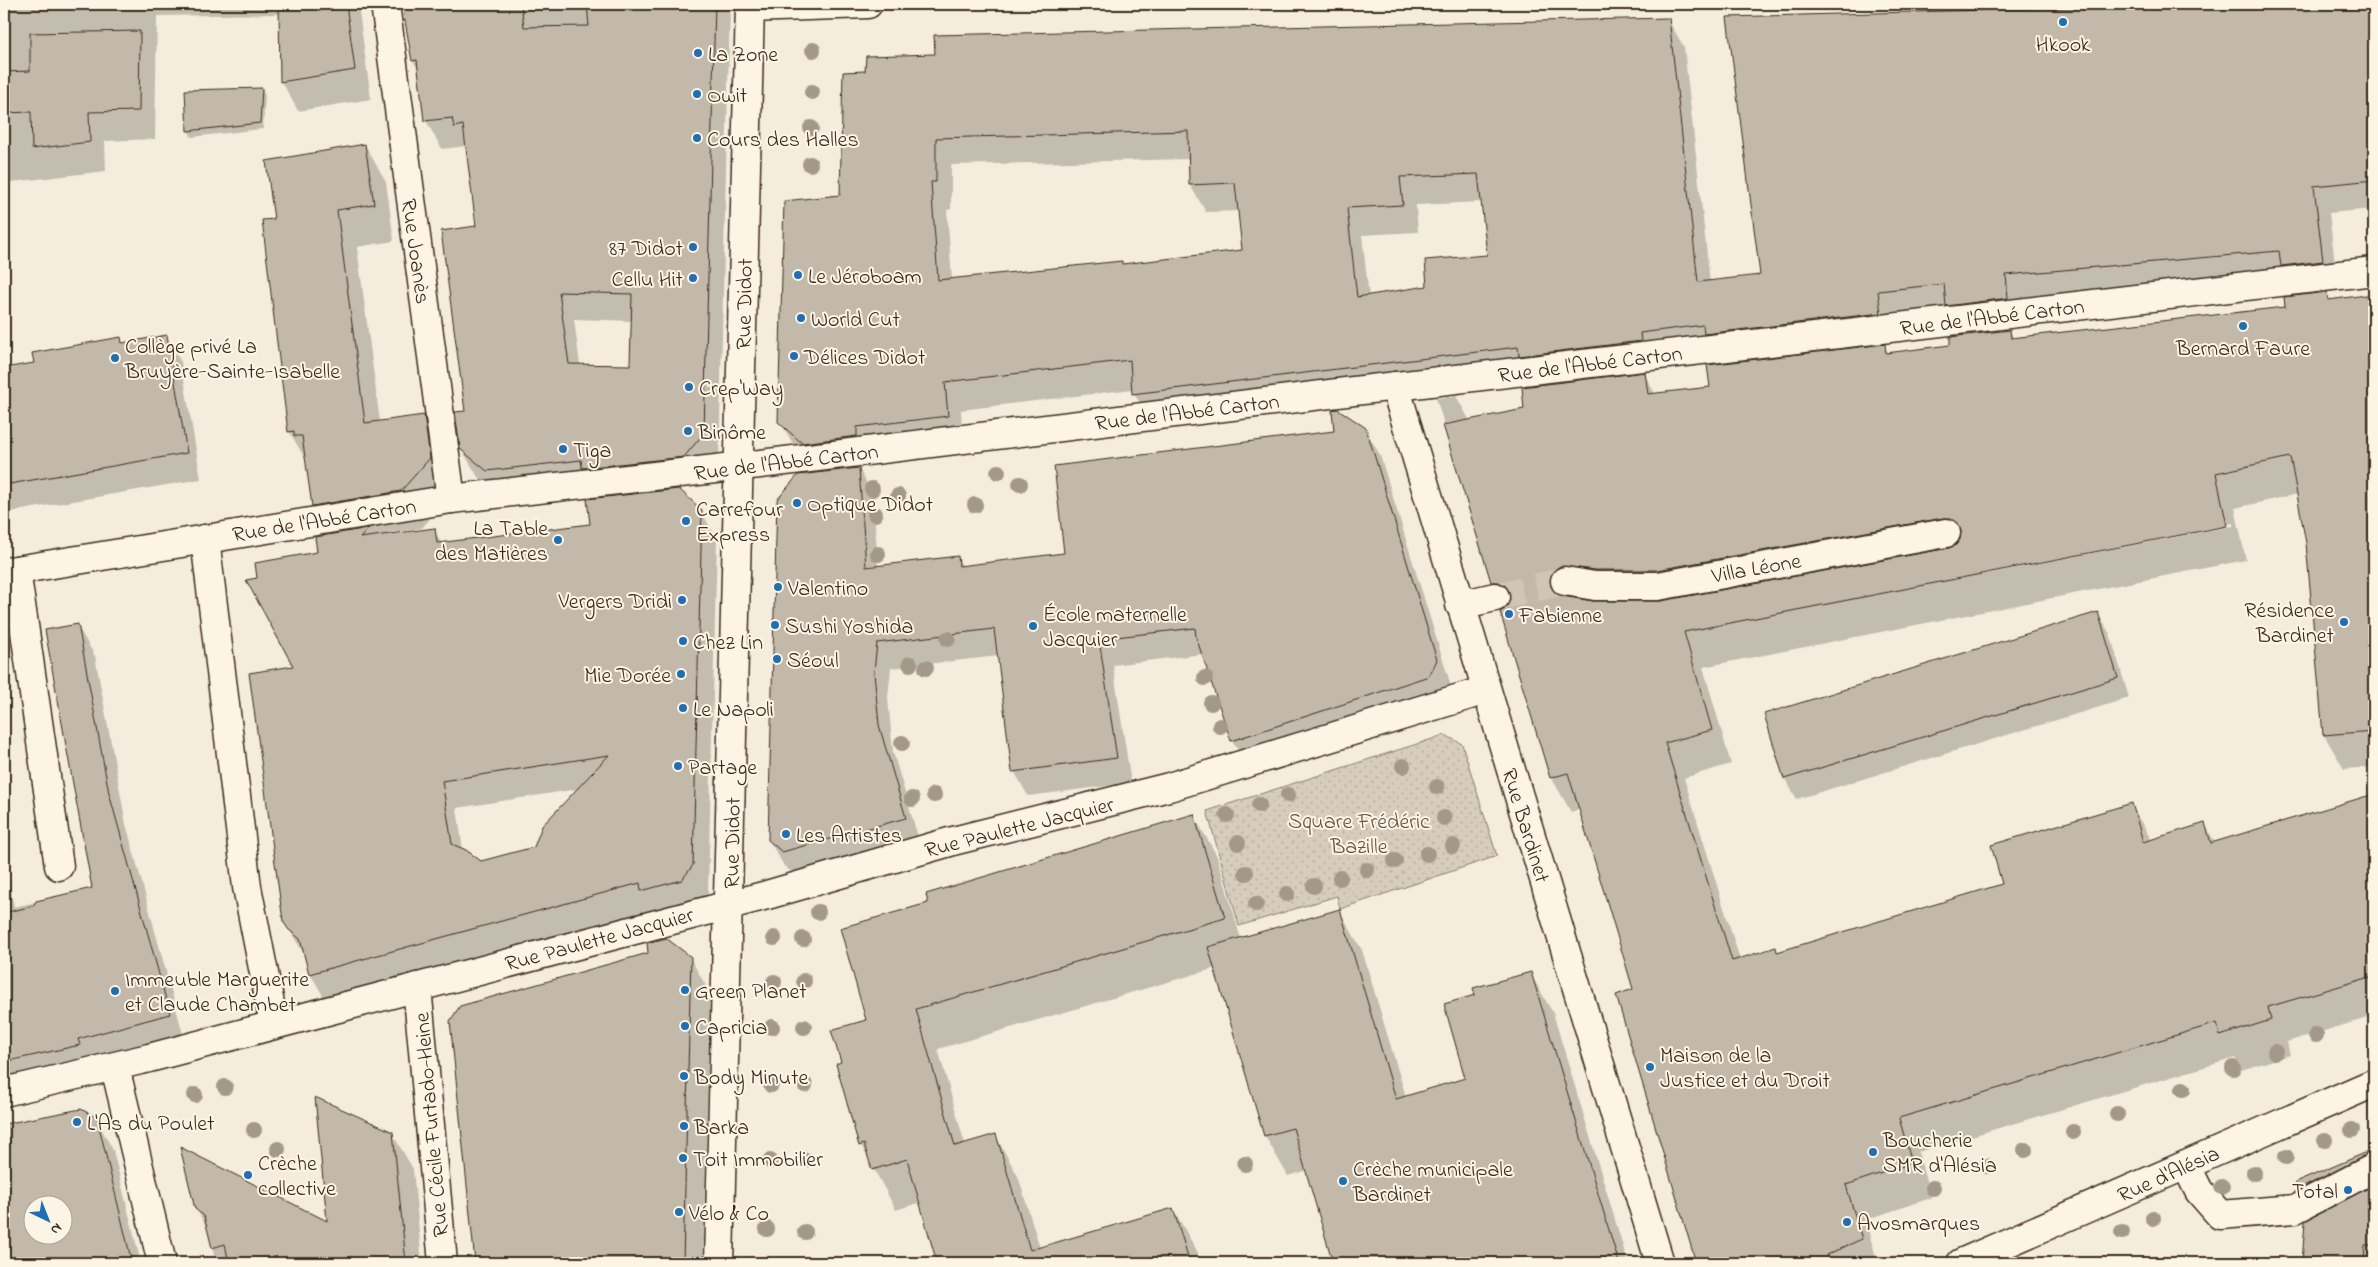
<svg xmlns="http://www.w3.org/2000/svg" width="2378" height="1267" font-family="'Indie Flower',sans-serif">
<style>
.park{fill:url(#park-dots);stroke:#887c6e}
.shadow{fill:#0003;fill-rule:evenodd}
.building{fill:#c3b9aa;stroke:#3b2a1e;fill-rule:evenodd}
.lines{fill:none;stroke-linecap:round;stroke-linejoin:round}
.minor-tunnel{stroke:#cfc6b7;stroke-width:28;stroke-dasharray:28 14;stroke-linecap:butt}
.minor-casing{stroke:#3b2a1e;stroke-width:31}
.major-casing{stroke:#3b2a1e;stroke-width:31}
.minor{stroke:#fcf5e5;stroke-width:28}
.major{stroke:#fcf5e5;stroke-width:28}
.tree{fill:#a4988a}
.poi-dot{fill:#1f6fb2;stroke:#fcf5e5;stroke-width:2}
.labels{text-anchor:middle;stroke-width:4;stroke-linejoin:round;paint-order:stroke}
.poi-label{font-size:22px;fill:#3b2a1e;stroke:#fcf5e5;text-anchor:start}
.street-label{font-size:22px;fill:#3b2a1e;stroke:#fcf5e5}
.park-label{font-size:22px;fill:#625346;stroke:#fcf5e5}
</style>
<defs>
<pattern id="park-dots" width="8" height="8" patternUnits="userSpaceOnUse" patternTransform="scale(1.25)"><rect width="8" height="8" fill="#d6cdbd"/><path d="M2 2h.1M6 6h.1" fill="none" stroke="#b9b0a2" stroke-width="1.8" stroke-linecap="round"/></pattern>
</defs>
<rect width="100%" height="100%" fill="#f4eddd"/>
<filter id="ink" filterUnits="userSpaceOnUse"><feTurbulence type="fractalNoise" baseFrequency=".02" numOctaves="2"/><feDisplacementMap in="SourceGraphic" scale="10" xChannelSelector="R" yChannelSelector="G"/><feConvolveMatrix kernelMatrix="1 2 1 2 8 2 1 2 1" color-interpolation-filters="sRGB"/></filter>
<g filter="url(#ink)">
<polygon class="park" points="1445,735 1462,744 1497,856 1340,909 1337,896 1239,926 1207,811"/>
<g class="shadow">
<polygon points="4,4 358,4 371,99 298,111 282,82 280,14 157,16 155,139 105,141 106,171 4,183"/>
<path d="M404,4H730L719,462L504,499L478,477L461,448L467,412L477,227L466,146L442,149L426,121L420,72L413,61ZM574,319L633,321L632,366L580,365Z"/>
<path d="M2250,4H2374V209L2329,213L2338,289L1150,421L1134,393L1133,389L961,410L963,444L796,449L780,421L841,196L866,72L936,55L1668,20L1684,47L1710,282L1762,276L1729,18ZM1190,159V185L1206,212L1240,211L1244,251L1123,265L952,280L947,210L951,209V165ZM1482,202L1489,256L1428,287L1369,297L1362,235L1418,232L1416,205Z"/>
<polygon points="262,89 265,96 263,129 192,137 188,131"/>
<path d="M365,145L386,182L394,241L357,247L380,422L423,417L445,454L450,495L422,528L391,533L392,535L434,530L442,544L701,511L717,539L708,893L698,907L658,918L654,911L326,1001L310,973L306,957L284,921L295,667L258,579L318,553L331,536L313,505L307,462L289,431L276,220ZM578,789L534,848L481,862L463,850L457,808Z"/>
<path d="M2326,294L2330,301L2374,296V767L2344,769L2324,735L2307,543L2298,494L2235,508L2246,560L1703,667L1731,764L1684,778L1740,960L1775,949L1778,954L2004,885L2131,805L2152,841L2205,824L2215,843L2363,799L2374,798V1016L2287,1042L2290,1055L2241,1070L2235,1058L1918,1152L1931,1198L1865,1220L1878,1263H1698L1618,996L1635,990L1580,809L1571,812L1551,777L1508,609L1492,581L1436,398L1456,396L1470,421L1525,410L1644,374L1656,395L1711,388L1884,346L1889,354L1952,346L2010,331L2014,339L2286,308ZM2233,523V526L1980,575V573Z"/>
<polygon points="166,336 181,362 201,479 4,513 4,369 35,364 120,339 123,344"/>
<polygon points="1365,429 1380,455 1451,686 1443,702 1247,765 1232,740 1203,654 1113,665 1131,783 1028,796 1014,771 999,656 891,668 888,698 893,752 920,844 798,877 784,866 769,840 859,469 873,494 878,566 957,557 963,567 1066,554"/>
<polygon points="2098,614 2110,634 2129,698 1797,799 1785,779"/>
<polygon points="77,625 95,656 126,824 186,1045 4,1097 4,853 14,907 94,889"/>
<polygon points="1194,816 1217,856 1241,939 1339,910 1362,950 1406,1097 1467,1079 1476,996 1530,973 1553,1013 1628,1263 1334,1263 1307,1170 1288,1176 1265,1136 1216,968 938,1049 965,1144 995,1135 1018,1176 1040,1248 1173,1209 1196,1249 1200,1263 938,1263 921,1202 896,1210 861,1145 842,1063 868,1021 930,904"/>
<polygon points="690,958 710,993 703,1263 476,1263 451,1021"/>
<path d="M81,1110L96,1119L113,1150L141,1263H4V1128ZM32,1204H62V1234H32Z"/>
<polygon points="392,1133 413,1169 422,1263 216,1263 208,1230 196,1208 329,1223"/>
<polygon points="2374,1149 2374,1263 2286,1263 2286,1257 2304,1258 2316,1217 2297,1184"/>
</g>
<g class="building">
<polygon points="279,4 346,4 355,70 280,82"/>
<path d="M402,4H521L524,27L589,26L587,4H715L704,433L684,457L582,468L581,460L487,471L460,449L455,412L465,411L441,231L476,226L463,125L454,127L452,118L424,121L417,60L412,61ZM559,292L632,294L630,365L569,364Z"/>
<path d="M2208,4H2374V180L2314,186L2323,261L2281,266L2279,251L2006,275L2008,298L1946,306L1944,284L1878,291L1881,313L1704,334L1703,325L1640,333L1641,341L1519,356L1518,347L1132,394L1130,360L945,382L948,416L857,427V436L802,443L778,422L784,201L840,195L843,72L865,71L866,56L935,54L934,35L1669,18L1698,282L1760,275L1727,17ZM1188,131L1189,185L1235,183L1242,250L1122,264V261L938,280L931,182H936V138ZM1478,174L1487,255L1425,260L1427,286L1357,297L1347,208L1403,205L1400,177Z"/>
<polygon points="140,31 139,111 89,112 90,142 32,149 31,112 4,113 4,72 30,71 30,33"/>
<polygon points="262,88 260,123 187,131 185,90"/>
<polygon points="365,144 374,204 337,210 365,423 424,415 430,458 401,491 312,506 302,436 294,436 294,431 288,432 262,220 274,219 266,161"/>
<path d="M2327,292L2328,300L2374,294V731L2323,735L2306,543L2290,457L2216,473L2227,526L1684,632L1712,730L1665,743L1732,961L1776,947L1777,952L2002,884L1991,845L2132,803L2143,842L2205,823L2211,843L2374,794V976L2268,1007L2271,1020L2220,1036L2217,1023L1899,1118L1912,1163L1846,1185L1862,1239L1826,1255L1830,1263H1696L1616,995L1633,989L1613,922L1568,773L1550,778L1500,612L1506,608L1510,602V593L1507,587L1500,582H1491L1443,425L1524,409L1522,387L1645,372L1648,394L1710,387L1707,365L1885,344L1886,353L1950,345V337L2010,330L2011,338L2285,307L2284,297ZM1943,518H1951L1958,523L1961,531L1960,539L1956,545L1949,548L1661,601H1593L1562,596L1555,593L1550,586V578L1553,571L1560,566L1596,570H1657Z"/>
<polygon points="167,335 187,453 4,485 4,368 34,363 32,353 121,337 122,343"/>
<polygon points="1338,409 1366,428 1437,660 1429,676 1231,741 1196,637 1195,628 1099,639 1117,758 1012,772 994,629 877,643 874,672 879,725 906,818 782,852 768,840 777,500 798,475 859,468 866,567 958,556 959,566 1064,553 1054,466 1334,431 1332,410"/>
<path d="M679,489L702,510L693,865L682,880L641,891L640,883L309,974L300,939L288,929L283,921L249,673L293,666L246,580L257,578L255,563L317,552L315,537L369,528L360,538L435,528L437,543L590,524L587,499ZM609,755L542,826L534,847L481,861L466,850L452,844L442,781Z"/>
<polygon points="2098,612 2118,678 1784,779 1764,714"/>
<polygon points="78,624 109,793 170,1014 78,1039 80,1045 4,1062 4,913 33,906 36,901 92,888 45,630"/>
<polygon points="1194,814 1225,918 916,1009 955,1146 996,1134 1030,1250 1173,1208 1190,1263 937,1263 907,1159 872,1170 864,1144 859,1146 836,1064 841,1062 831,1030 866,1020 840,928 928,903 926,894"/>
<polygon points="1340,909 1396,1099 1465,1078 1444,1004 1475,995 1473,988 1531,972 1619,1263 1333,1263 1293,1128 1264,1136 1208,947"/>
<polygon points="666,938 691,957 683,1263 475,1263 450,1021 460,1006 648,953 647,943"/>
<polygon points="315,1097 393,1132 406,1263 229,1263 225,1244 212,1248 204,1216 195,1209 180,1147 327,1221"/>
<path d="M81,1109L97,1118L132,1263H4V1124ZM32,1204H62V1234H32Z"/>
<polygon points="2367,1152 2368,1154 2298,1190 2295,1183"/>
<polygon points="2374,1185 2374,1245 2365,1245 2364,1263 2302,1263 2305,1221"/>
</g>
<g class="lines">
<polyline class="minor-tunnel" points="1495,597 1565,581"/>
<g class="minor-casing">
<g id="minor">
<polyline points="385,4 451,499"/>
<polyline points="750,8 868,4"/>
<polyline points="1395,386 1660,1263"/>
<polyline points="205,539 247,887 274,1024"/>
<polyline points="16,570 59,866"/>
<polyline points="4,572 451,499 777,462 1354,391 2374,271"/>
<polyline points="1565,581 1595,586 1658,586 1946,533"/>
<polyline points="1460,605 1495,597"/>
<polyline points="417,987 443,1263"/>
<polyline points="115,1067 162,1263"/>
<polyline points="4,1092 149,1058 767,895 953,841 1169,787 1486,690"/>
<polyline points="2186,1165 2199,1191 2220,1215 2295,1209 2374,1168"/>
<polyline points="719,1263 750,4"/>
</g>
</g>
<g class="major-casing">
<polyline id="major" points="1961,1263 2374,1083"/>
</g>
<use href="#minor" class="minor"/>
<use href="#major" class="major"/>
</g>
<g class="tree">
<circle cx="813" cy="50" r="8"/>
<circle cx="812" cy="92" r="8"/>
<circle cx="811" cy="128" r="8"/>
<circle cx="810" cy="164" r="8"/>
<circle cx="998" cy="472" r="8"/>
<circle cx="1020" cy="484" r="8"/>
<circle cx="872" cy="489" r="8"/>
<circle cx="898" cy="496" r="8"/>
<circle cx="975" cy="505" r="8"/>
<circle cx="875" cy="514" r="8"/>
<circle cx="878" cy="554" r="8"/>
<circle cx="948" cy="639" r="8"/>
<circle cx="910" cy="664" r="8"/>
<circle cx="926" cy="668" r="8"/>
<circle cx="1205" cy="678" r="8"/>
<circle cx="1211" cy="703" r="8"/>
<circle cx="1220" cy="726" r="8"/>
<circle cx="902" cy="743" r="8"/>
<circle cx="1403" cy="766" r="8"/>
<circle cx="1437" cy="787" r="8"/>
<circle cx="934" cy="795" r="8"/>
<circle cx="1288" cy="795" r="8"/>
<circle cx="912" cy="799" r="8"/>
<circle cx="1259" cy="805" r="8"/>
<circle cx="1227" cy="815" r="8"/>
<circle cx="1444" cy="818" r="8"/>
<circle cx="1238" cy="843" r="8"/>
<circle cx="1453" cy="846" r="8"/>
<circle cx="1427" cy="854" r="8"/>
<circle cx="1395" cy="861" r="8"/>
<circle cx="1367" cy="870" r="8"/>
<circle cx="1246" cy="873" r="8"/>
<circle cx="1340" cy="878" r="8"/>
<circle cx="1314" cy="886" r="8"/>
<circle cx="1287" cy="894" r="8"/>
<circle cx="1256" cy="904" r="8"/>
<circle cx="818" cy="912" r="8"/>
<circle cx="774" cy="938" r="8"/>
<circle cx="803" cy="939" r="8"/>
<circle cx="804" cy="981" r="8"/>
<circle cx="774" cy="982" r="8"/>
<circle cx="772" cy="1027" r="8"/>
<circle cx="804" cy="1027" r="8"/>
<circle cx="2316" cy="1035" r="8"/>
<circle cx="2275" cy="1052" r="8"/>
<circle cx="2233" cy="1068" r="8"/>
<circle cx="771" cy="1085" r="8"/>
<circle cx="805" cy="1085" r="8"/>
<circle cx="225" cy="1087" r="8"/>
<circle cx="2183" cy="1089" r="8"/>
<circle cx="195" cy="1095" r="8"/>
<circle cx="2117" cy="1114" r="8"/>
<circle cx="254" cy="1130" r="8"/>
<circle cx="2352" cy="1130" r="8"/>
<circle cx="2073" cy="1132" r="8"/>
<circle cx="2325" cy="1140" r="8"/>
<circle cx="278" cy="1149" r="8"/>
<circle cx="2025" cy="1150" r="8"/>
<circle cx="2286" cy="1157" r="8"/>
<circle cx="805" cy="1160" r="8"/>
<circle cx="770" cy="1161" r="8"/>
<circle cx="1245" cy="1164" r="8"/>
<circle cx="1986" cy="1166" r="8"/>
<circle cx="2254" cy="1173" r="8"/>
<circle cx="2222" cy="1187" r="8"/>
<circle cx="1933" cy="1188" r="8"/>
<circle cx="2153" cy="1218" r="8"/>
<circle cx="767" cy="1229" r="8"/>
<circle cx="805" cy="1232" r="8"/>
<circle cx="2122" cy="1232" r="8"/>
</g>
</g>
<g class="poi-dot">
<circle cx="2063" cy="22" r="5"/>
<circle cx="698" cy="53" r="5"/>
<circle cx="697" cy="94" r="5"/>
<circle cx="697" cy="138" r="5"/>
<circle cx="693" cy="247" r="5"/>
<circle cx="798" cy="275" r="5"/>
<circle cx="693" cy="278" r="5"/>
<circle cx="801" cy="318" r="5"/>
<circle cx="2243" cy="326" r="5"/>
<circle cx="794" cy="356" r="5"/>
<circle cx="115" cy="358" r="5"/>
<circle cx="689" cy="387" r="5"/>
<circle cx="688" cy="431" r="5"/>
<circle cx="563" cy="449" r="5"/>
<circle cx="797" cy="503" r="5"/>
<circle cx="686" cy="521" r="5"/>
<circle cx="558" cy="540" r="5"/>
<circle cx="778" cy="587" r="5"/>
<circle cx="682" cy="600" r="5"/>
<circle cx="1509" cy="614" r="5"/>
<circle cx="2344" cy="622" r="5"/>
<circle cx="775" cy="625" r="5"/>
<circle cx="1033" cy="626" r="5"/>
<circle cx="683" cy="641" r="5"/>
<circle cx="777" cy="659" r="5"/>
<circle cx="681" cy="674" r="5"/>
<circle cx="683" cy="708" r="5"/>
<circle cx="678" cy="766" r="5"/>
<circle cx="786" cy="834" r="5"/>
<circle cx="685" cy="990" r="5"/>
<circle cx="115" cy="991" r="5"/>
<circle cx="685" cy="1026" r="5"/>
<circle cx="1650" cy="1067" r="5"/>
<circle cx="684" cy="1076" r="5"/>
<circle cx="77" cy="1122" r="5"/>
<circle cx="684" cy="1126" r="5"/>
<circle cx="1873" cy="1152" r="5"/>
<circle cx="683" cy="1158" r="5"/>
<circle cx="248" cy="1175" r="5"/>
<circle cx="1343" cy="1181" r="5"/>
<circle cx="2348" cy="1190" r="5"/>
<circle cx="679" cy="1212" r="5"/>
<circle cx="1847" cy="1222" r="5"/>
</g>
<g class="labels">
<g class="poi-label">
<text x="2063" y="51" text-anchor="middle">Hkook</text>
<text x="708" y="61">La Zone</text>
<text x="707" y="102">Owit</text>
<text x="707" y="146">Cours des Halles</text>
<text x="683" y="255" text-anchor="end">87 Didot</text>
<text x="808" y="283">Le Jéroboam</text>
<text x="683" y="286" text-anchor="end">Cellu Hit</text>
<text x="811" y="326">World Cut</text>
<text x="125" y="353">Collège privé La<tspan x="125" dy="25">Bruyère-Sainte-Isabelle</tspan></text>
<text x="2243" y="355" text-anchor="middle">Bernard Faure</text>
<text x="804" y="364">Délices Didot</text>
<text x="699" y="395">Crep'Way</text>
<text x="698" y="439">Binôme</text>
<text x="573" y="457">Tiga</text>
<text x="807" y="511">Optique Didot</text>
<text x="696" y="516">Carrefour<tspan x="696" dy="25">Express</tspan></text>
<text x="548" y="535" text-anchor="end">La Table<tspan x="548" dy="25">des Matières</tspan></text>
<text x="788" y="595">Valentino</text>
<text x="672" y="608" text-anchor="end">Vergers Dridi</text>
<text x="2334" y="617" text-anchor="end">Résidence<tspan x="2334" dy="25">Bardinet</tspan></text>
<text x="1043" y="621">École maternelle<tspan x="1043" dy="25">Jacquier</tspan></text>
<text x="1519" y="622">Fabienne</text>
<text x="785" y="633">Sushi Yoshida</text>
<text x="693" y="649">Chez Lin</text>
<text x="787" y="667">Séoul</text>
<text x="671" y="682" text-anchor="end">Mie Dorée</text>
<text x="693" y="716">Le Napoli</text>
<text x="688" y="774">Partage</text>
<text x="796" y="842">Les Artistes</text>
<text x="125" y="986">Immeuble Marguerite<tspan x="125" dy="25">et Claude Chambet</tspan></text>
<text x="695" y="998">Green Planet</text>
<text x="695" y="1034">Capricia</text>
<text x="1660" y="1062">Maison de la<tspan x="1660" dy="25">Justice et du Droit</tspan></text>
<text x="694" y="1084">Body Minute</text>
<text x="87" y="1130">L'As du Poulet</text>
<text x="694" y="1134">Barka</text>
<text x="1883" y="1147">Boucherie<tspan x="1883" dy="25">SMR d'Alésia</tspan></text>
<text x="693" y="1166">Toit Immobilier</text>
<text x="258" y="1170">Crèche<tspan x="258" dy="25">collective</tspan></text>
<text x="1353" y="1176">Crèche municipale<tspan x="1353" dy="25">Bardinet</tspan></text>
<text x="2338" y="1198" text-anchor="end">Total</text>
<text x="689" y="1220">Vélo &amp; Co</text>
<text x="1857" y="1230">Avosmarques</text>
</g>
<g class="street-label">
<text transform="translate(417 251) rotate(82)" y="8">Rue Joanès</text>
<text transform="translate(743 304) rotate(-89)" y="8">Rue Didot</text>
<text transform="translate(1992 316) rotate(-7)" y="8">Rue de l'Abbé Carton</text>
<text transform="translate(1590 363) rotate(-7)" y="8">Rue de l'Abbé Carton</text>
<text transform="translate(1187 411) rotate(-7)" y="8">Rue de l'Abbé Carton</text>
<text transform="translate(786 461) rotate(-7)" y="8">Rue de l'Abbé Carton</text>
<text transform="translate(324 519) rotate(-9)" y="8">Rue de l'Abbé Carton</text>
<text transform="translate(1756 567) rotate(-10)" y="8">Villa Léone</text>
<text transform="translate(1527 825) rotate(73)" y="8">Rue Bardinet</text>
<text transform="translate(1019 826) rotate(-14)" y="8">Rue Paulette Jacquier</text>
<text transform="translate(731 843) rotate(-89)" y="8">Rue Didot</text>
<text transform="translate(599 938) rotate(-15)" y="8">Rue Paulette Jacquier</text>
<text transform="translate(430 1125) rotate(-95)" y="8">Rue Cécile Furtado-Heine</text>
<text transform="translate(2168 1173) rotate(-24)" y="8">Rue d'Alésia</text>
</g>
<g class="park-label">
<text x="1359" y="828">Square Frédéric<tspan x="1359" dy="25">Bazille</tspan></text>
</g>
</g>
<rect width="2378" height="1267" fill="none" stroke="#fcf5e5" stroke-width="20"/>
<rect x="10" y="10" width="2358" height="1247" fill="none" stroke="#3b2a1e" stroke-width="2" filter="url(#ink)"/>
<g transform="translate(48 1220) rotate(137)"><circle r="24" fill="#fcf5e5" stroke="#afa495"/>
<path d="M0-4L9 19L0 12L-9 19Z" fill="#1f6fb2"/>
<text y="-8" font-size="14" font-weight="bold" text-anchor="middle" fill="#3b2a1e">N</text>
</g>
</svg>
